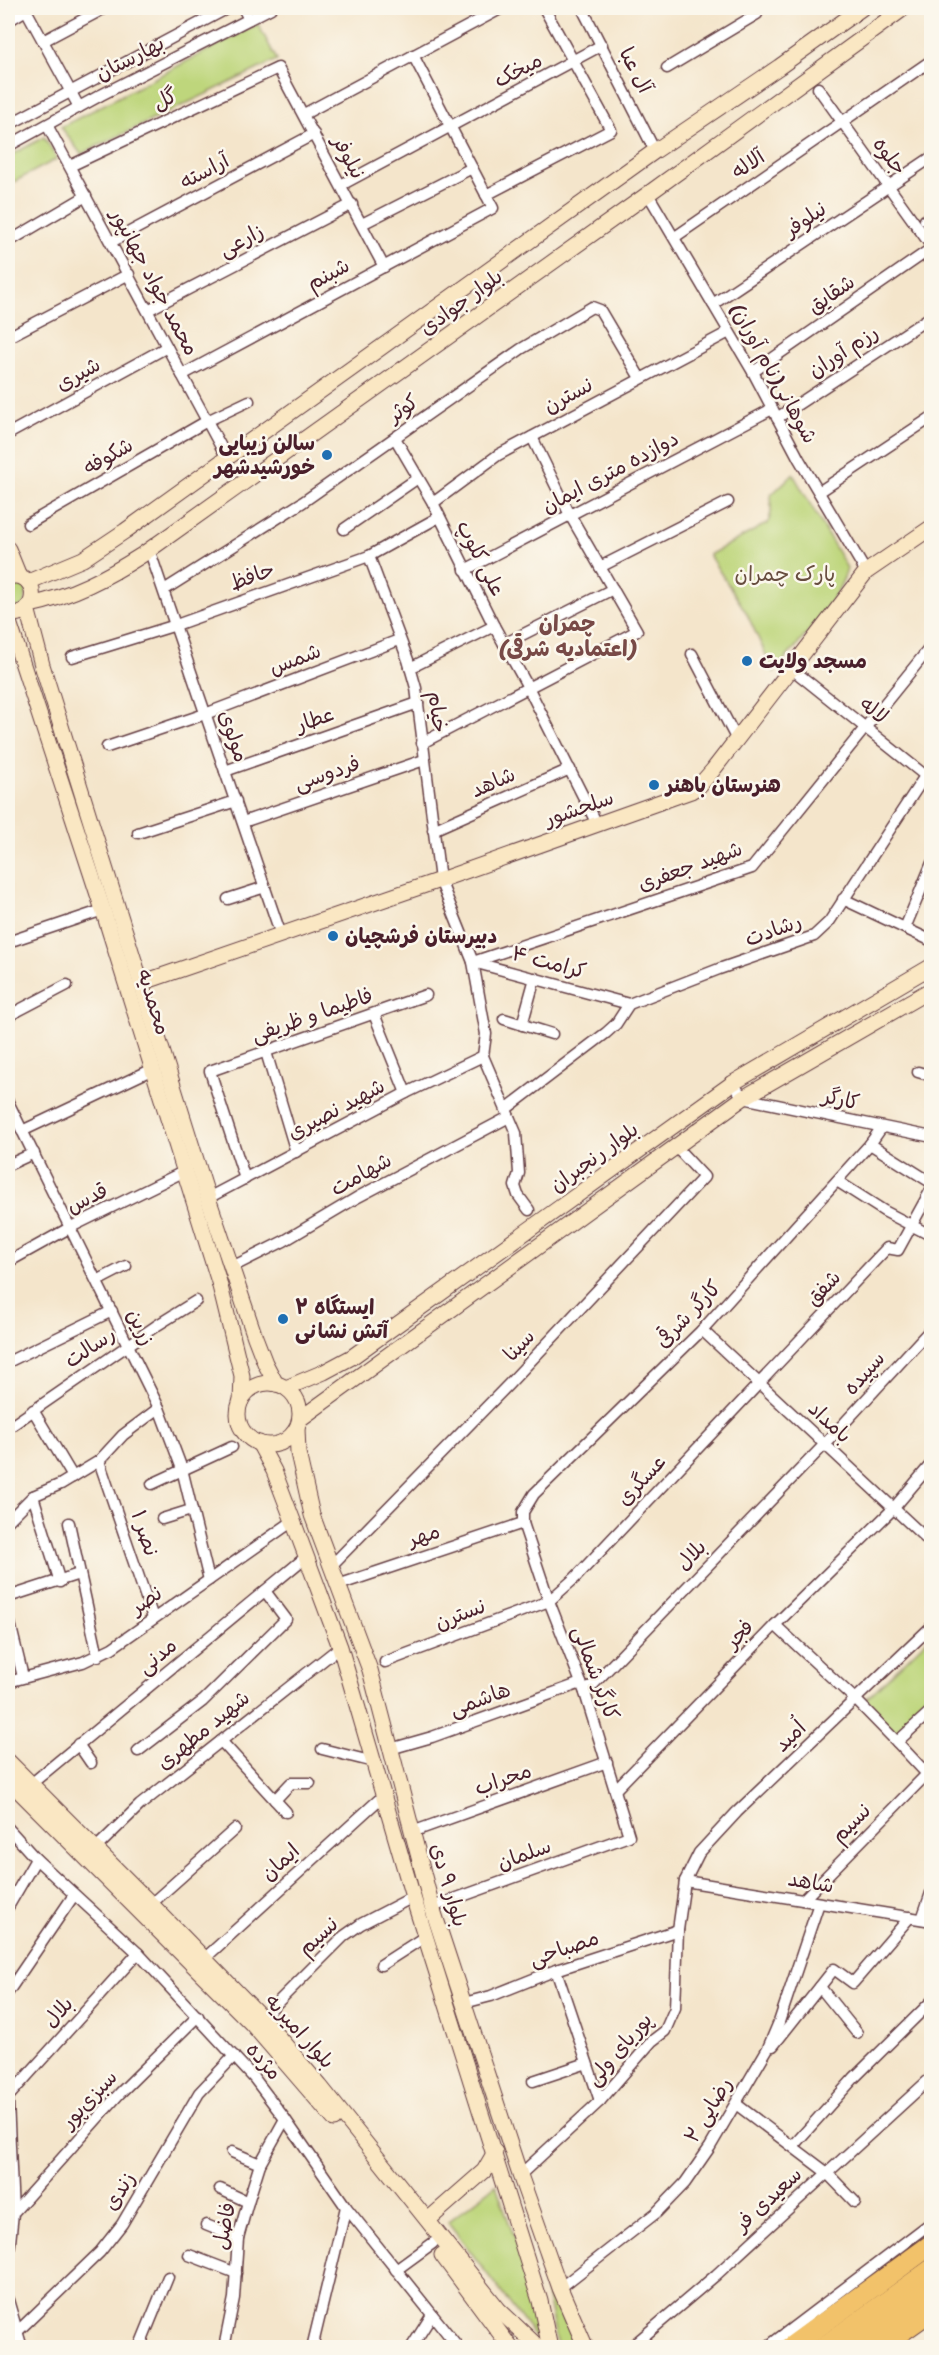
<svg xmlns="http://www.w3.org/2000/svg" width="939" height="2355" font-family="Sriracha,'Playpen Sans Arabic',sans-serif">
<style>
.green{fill:#bed67b;stroke:#847a53;stroke-width:1.5}
.lines{fill:none;stroke-linecap:round;stroke-linejoin:round}
.street-casing{stroke:#643d43;stroke-width:13}
.secondary-casing{stroke:#643d43;stroke-width:17}
.highway-casing{stroke:#643d43;stroke-width:22}
.street{stroke:#fff;stroke-width:10}
.secondary{stroke:#fae7c3;stroke-width:15}
.highway{stroke:#f2c26a;stroke-width:20}
.poi-dot{fill:#1f6fb2;stroke:#fbf7ec;stroke-width:2}
.labels{text-anchor:middle;stroke-width:5;stroke-linejoin:round;paint-order:stroke}
.street-label{font-size:21px;fill:#4a1f2b;stroke:#fbf7ec}
.poi-label{font-size:21px;font-weight:bold;fill:#4a1f2b;stroke:#fbf7ec;text-anchor:start}
.park-label{font-size:21px;fill:#674d3f;stroke:#fbf7ec}
.neighbourhood-label{font-size:22px;font-weight:bold;fill:#784a47;stroke:#fbf7ec}
</style>
<rect width="100%" height="100%" fill="#fbf7ec"/>
<filter id="ink" filterUnits="userSpaceOnUse"><feTurbulence type="fractalNoise" baseFrequency=".0167" numOctaves="2"/><feDisplacementMap in="SourceGraphic" scale="12" xChannelSelector="R" yChannelSelector="G"/><feConvolveMatrix kernelMatrix="1 2 1 2 8 2 1 2 1" color-interpolation-filters="sRGB"/></filter>
<filter id="wash" filterUnits="userSpaceOnUse"><feTurbulence type="fractalNoise" baseFrequency=".008" numOctaves="4" result="noise"/><feDisplacementMap in="SourceGraphic" scale="24" xChannelSelector="R" yChannelSelector="G"/><feGaussianBlur stdDeviation="1.35" result="paint"/><feColorMatrix in="noise" values="0 0 0 0 0 0 0 0 0 0 0 0 0 0 0 0 0 1.4 0 .05"/><feComposite in="paint" operator="in"/></filter>
<g filter="url(#wash)">
<rect width="100%" height="100%" fill="#f4e5cb"/>
<g class="green">
<polygon points="258,24 277,60 81,154 61,127"/>
<polygon points="44,137 57,159 8,185 8,157"/>
<path d="M793,474L847,568C840,600 796,646 774,672L746,612L709,555L768,523L771,513V495Z"/>
<polygon points="8,580 27,587 24,606 8,609"/>
<polygon points="931,1636 931,1704 898,1737 864,1701"/>
<polygon points="496,2185 547,2331 540,2339 535,2337 448,2222"/>
<polygon points="539,2260 576,2347 558,2347"/>
</g>
</g>
<g filter="url(#ink)">
<g class="lines">
<g class="street-casing">
<g id="street">
<polyline points="25,8 79,107"/>
<polyline points="243,8 249,19"/>
<polyline points="582,8 655,151"/>
<polyline points="8,21 26,10"/>
<polyline points="43,41 105,8"/>
<polyline points="667,68 757,14 753,8"/>
<polyline points="818,88 932,247"/>
<polyline points="304,114 502,8"/>
<polyline points="8,125 228,8"/>
<polyline points="47,125 227,458"/>
<polyline points="8,146 101,95 271,8"/>
<polyline points="70,166 278,68 384,267"/>
<polyline points="341,185 602,45"/>
<polyline points="648,194 753,372 799,459 866,572"/>
<polyline points="486,195 611,130 544,8"/>
<polyline points="925,220 932,216"/>
<polyline points="362,224 472,168"/>
<polyline points="675,237 932,60"/>
<polyline points="8,242 86,196"/>
<polyline points="111,242 314,134"/>
<polyline points="713,304 932,157"/>
<polyline points="148,310 352,204"/>
<polyline points="8,337 129,274"/>
<polyline points="753,372 932,248"/>
<polyline points="182,375 493,208 413,55"/>
<polyline points="777,418 932,316"/>
<polyline points="8,434 167,347"/>
<polyline points="395,438 433,503 494,626 528,687 597,824"/>
<polyline points="819,492 932,417"/>
<polyline points="433,503 498,455 729,332"/>
<polyline points="28,524 207,421 249,401"/>
<polyline points="344,529 418,478"/>
<polyline points="149,549 281,935"/>
<polyline points="369,556 408,660 416,688 440,880 473,962 629,1004"/>
<polyline points="600,567 728,502"/>
<polyline points="465,570 772,409"/>
<polyline points="164,590 303,502 521,349 592,307 600,310 640,378"/>
<polyline points="504,644 613,589"/>
<polyline points="692,654 737,740"/>
<polyline points="72,657 176,625 369,556 439,517"/>
<polyline points="410,668 494,626"/>
<polyline points="792,669 932,781"/>
<polyline points="422,743 637,631 570,515 532,437"/>
<polyline points="107,747 205,714 399,640"/>
<polyline points="225,771 418,703"/>
<polyline points="243,822 424,760"/>
<polyline points="433,830 570,769"/>
<polyline points="138,833 236,801"/>
<polyline points="228,899 265,887"/>
<polyline points="843,899 932,941"/>
<polyline points="905,928 932,863"/>
<polyline points="8,942 103,910"/>
<polyline points="629,1004 719,969 814,936 829,922 925,776"/>
<polyline points="374,1014 406,1093"/>
<polyline points="8,1016 67,985"/>
<polyline points="504,1019 552,1034"/>
<polyline points="522,1025 535,978"/>
<polyline points="266,1052 296,1152"/>
<polyline points="918,1072 932,1076"/>
<polyline points="733,1083 743,1098 932,1137"/>
<polyline points="8,1102 159,1408 182,1469 209,1580"/>
<polyline points="506,1109 606,1033 616,1024 629,1004"/>
<polyline points="22,1131 153,1069"/>
<polyline points="870,1144 932,1183"/>
<polyline points="8,1165 34,1153"/>
<polyline points="245,1179 210,1071 426,995"/>
<polyline points="837,1181 884,1211 932,1236"/>
<polyline points="208,1198 406,1093 483,1056"/>
<polyline points="529,1210 518,1195 515,1186 519,1173 516,1133 483,1056 486,1034 473,962 752,868 932,645"/>
<polyline points="8,1262 71,1227 185,1171"/>
<polyline points="232,1267 284,1241 358,1197 509,1117"/>
<polyline points="97,1281 126,1266"/>
<polyline points="702,1330 932,1544"/>
<polyline points="8,1362 112,1311"/>
<polyline points="33,1410 73,1477"/>
<polyline points="8,1428 156,1326 196,1301"/>
<polyline points="99,1461 153,1618"/>
<polyline points="152,1484 232,1447"/>
<polyline points="33,1496 60,1582"/>
<polyline points="162,1519 191,1510"/>
<polyline points="8,1521 33,1496 61,1484 99,1461 123,1435 159,1408"/>
<polyline points="69,1523 98,1656"/>
<polyline points="331,1566 509,1384 704,1177 676,1147"/>
<polyline points="338,1585 523,1523"/>
<polyline points="8,1597 79,1574"/>
<polyline points="8,1615 23,1677"/>
<polyline points="775,1625 856,1700 897,1742"/>
<polyline points="385,1662 549,1601 575,1578 887,1248 898,1250 932,1188"/>
<polyline points="8,1682 83,1662 112,1648 293,1521"/>
<polyline points="585,1693 825,1444 932,1328"/>
<polyline points="221,1741 286,1812"/>
<polyline points="78,1744 91,1763"/>
<polyline points="322,1749 374,1762"/>
<polyline points="390,1749 432,1737 581,1683"/>
<polyline points="138,1751 203,1701 286,1619 265,1591"/>
<polyline points="31,1784 307,1556"/>
<polyline points="615,1790 775,1625 893,1509 932,1463"/>
<polyline points="275,1800 291,1783 310,1783"/>
<polyline points="8,1828 36,1859 138,1953 254,2078 285,2119 346,2207 459,2348"/>
<polyline points="412,1832 607,1762"/>
<polyline points="95,1849 140,1805 340,1647"/>
<polyline points="685,1881 932,1921"/>
<polyline points="803,1900 927,1774 897,1742 932,1710"/>
<polyline points="151,1904 235,1829"/>
<polyline points="8,1907 36,1859"/>
<polyline points="432,1907 629,1836 585,1693 549,1601 523,1523 523,1512 534,1494 702,1330 870,1144 882,1127"/>
<polyline points="922,1919 932,1890"/>
<polyline points="204,1959 384,1795"/>
<polyline points="381,1965 426,1936"/>
<polyline points="556,1970 600,2101"/>
<polyline points="820,1987 857,2033"/>
<polyline points="8,1992 74,1895"/>
<polyline points="464,2003 491,1996 556,1970 678,1930"/>
<polyline points="262,2018 344,1936 361,1924 413,1897"/>
<polyline points="773,2046 834,1969 853,1983 910,1917"/>
<polyline points="533,2081 587,2063"/>
<polyline points="8,2097 138,1953"/>
<polyline points="8,2101 13,2213 8,2262"/>
<polyline points="736,2104 826,2172 855,2202"/>
<polyline points="793,2146 854,2078 932,2001"/>
<polyline points="232,2152 260,2164"/>
<polyline points="520,2175 600,2101 652,2041 665,2031 675,2008 678,1930 685,1881 699,1853 737,1812 932,1626"/>
<polyline points="220,2189 248,2202"/>
<polyline points="13,2213 120,2093 198,2016"/>
<polyline points="206,2225 238,2238"/>
<polyline points="189,2255 236,2273"/>
<polyline points="396,2270 433,2243"/>
<polyline points="560,2288 656,2213 685,2183 710,2147 768,2048 779,2022 819,1903"/>
<polyline points="8,2300 22,2348"/>
<polyline points="18,2331 100,2252 122,2224 199,2093 234,2056"/>
<polyline points="139,2348 168,2277"/>
<polyline points="224,2348 234,2298 238,2238 248,2202 260,2164 285,2119"/>
<polyline points="312,2348 346,2207"/>
<polyline points="411,2348 432,2315"/>
<polyline points="630,2348 716,2275 932,2077"/>
<polyline points="766,2348 932,2222"/>
</g>
</g>
<g class="secondary-casing">
<g id="secondary">
<polyline points="8,549 19,576"/>
<path d="M8,577C40,568 41,620 8,613"/>
<polyline points="28,582 83,559 125,531 655,151 779,67 862,8"/>
<path d="M30,605C72,596 106,578 142,555L648,194L904,8"/>
<polyline points="27,608 42,665 208,1198 255,1337 265,1363 276,1384"/>
<polyline points="8,619 103,910 219,1282 242,1376 241,1401"/>
<polyline points="141,983 440,880 691,791 699,786 713,770 866,572 932,527"/>
<circle cx="269" cy="1414" r="31"/>
<polyline points="286,1388 324,1372 352,1357 733,1083 932,966"/>
<polyline points="300,1419 743,1098 932,989"/>
<polyline points="297,1428 298,1453 312,1515 370,1670 432,1907 520,2175 560,2288 586,2348"/>
<polyline points="259,1443 274,1471 293,1521 340,1647 413,1897 540,2301 550,2348"/>
<polyline points="8,1761 151,1904 262,2018 320,2086 499,2310 539,2348"/>
<polyline points="8,1780 252,2024 334,2119"/>
<polyline points="428,2220 484,2171 495,2152"/>
<polyline points="442,2255 511,2348"/>
</g>
</g>
<g class="highway-casing">
<g id="highway">
<polyline points="789,2348 932,2244"/>
<polyline points="822,2348 932,2269"/>
<polyline points="847,2348 932,2287"/>
<polyline points="878,2348 932,2310"/>
</g>
</g>
<use href="#street" class="street"/>
<use href="#secondary" class="secondary"/>
<use href="#highway" class="highway"/>
</g>
</g>
<g class="poi-dot">
<circle cx="327" cy="455" r="6"/>
<circle cx="747" cy="661" r="6"/>
<circle cx="654" cy="785" r="6"/>
<circle cx="333" cy="936" r="6"/>
<circle cx="283" cy="1319" r="6"/>
</g>
<g class="labels">
<g class="street-label">
<text transform="translate(130 58) rotate(-27)" y="7">بهارستان</text>
<text transform="translate(518 70) rotate(-28)" y="7">میخک</text>
<text transform="translate(636 70) rotate(63)" y="7">آل عبا</text>
<text transform="translate(165 99) rotate(-25)" y="7">گل</text>
<text transform="translate(890 156) rotate(54)" y="7">جلوه</text>
<text transform="translate(349 157) rotate(62)" y="7">نیلوفر</text>
<text transform="translate(748 164) rotate(-34)" y="7">آلاله</text>
<text transform="translate(204 171) rotate(-28)" y="7">آراسته</text>
<text transform="translate(805 219) rotate(-34)" y="7">نیلوفر</text>
<text transform="translate(241 240) rotate(-28)" y="7">زارعی</text>
<text transform="translate(328 274) rotate(-28)" y="7">شبنم</text>
<text transform="translate(155 282) rotate(62)" y="7">محمد جواد جهانپور</text>
<text transform="translate(831 294) rotate(-35)" y="7">شقایق</text>
<text transform="translate(461 302) rotate(-36)" y="7">بلوار جوادی</text>
<text transform="translate(843 351) rotate(-33)" y="7">رزم آوران</text>
<text transform="translate(774 373) rotate(61)" y="7">شوهانی(نام آوران)</text>
<text transform="translate(78 374) rotate(-29)" y="7">شیری</text>
<text transform="translate(568 395) rotate(-28)" y="7">نسترن</text>
<text transform="translate(403 408) rotate(-35)" y="7">کوثر</text>
<text transform="translate(108 456) rotate(-30)" y="7">شکوفه</text>
<text transform="translate(610 472) rotate(-28)" y="7">دوازده متری ایمان</text>
<text transform="translate(481 558) rotate(63)" y="7">علی کلوپ</text>
<text transform="translate(252 576) rotate(-20)" y="7">حافظ</text>
<text transform="translate(295 659) rotate(-21)" y="7">شمس</text>
<text transform="translate(874 710) rotate(39)" y="7">لاله</text>
<text transform="translate(438 712) rotate(83)" y="7">خیام</text>
<text transform="translate(315 719) rotate(-19)" y="7">عطار</text>
<text transform="translate(234 736) rotate(71)" y="7">مولوی</text>
<text transform="translate(327 773) rotate(-19)" y="7">فردوسی</text>
<text transform="translate(493 782) rotate(-24)" y="7">شاهد</text>
<text transform="translate(579 808) rotate(-19)" y="7">سلحشور</text>
<text transform="translate(690 866) rotate(-20)" y="7">شهید جعفری</text>
<text transform="translate(773 930) rotate(-20)" y="7">رشادت</text>
<text transform="translate(549 962) rotate(15)" y="7">کرامت ۴</text>
<text transform="translate(154 1002) rotate(73)" y="7">محمدیه</text>
<text transform="translate(312 1015) rotate(-19)" y="7">فاطیما و ظریفی</text>
<text transform="translate(841 1099) rotate(12)" y="7">کارگر</text>
<text transform="translate(336 1109) rotate(-28)" y="7">شهید نصیری</text>
<text transform="translate(594 1157) rotate(-36)" y="7">بلوار رنجبران</text>
<text transform="translate(361 1174) rotate(-29)" y="7">شهامت</text>
<text transform="translate(87 1198) rotate(-26)" y="7">قدس</text>
<text transform="translate(823 1288) rotate(-47)" y="7">شفق</text>
<text transform="translate(688 1314) rotate(-46)" y="7">کارگر شرقی</text>
<text transform="translate(141 1327) rotate(64)" y="7">زرین</text>
<text transform="translate(519 1345) rotate(-47)" y="7">سینا</text>
<text transform="translate(90 1347) rotate(-34)" y="7">رسالت</text>
<text transform="translate(864 1373) rotate(-48)" y="7">سپیده</text>
<text transform="translate(830 1422) rotate(43)" y="7">بامداد</text>
<text transform="translate(641 1480) rotate(-47)" y="7">عسگری</text>
<text transform="translate(145 1533) rotate(72)" y="7">نصر ۱</text>
<text transform="translate(424 1535) rotate(-18)" y="7">مهر</text>
<text transform="translate(691 1555) rotate(-46)" y="7">بلال</text>
<text transform="translate(146 1600) rotate(-35)" y="7">نصر</text>
<text transform="translate(460 1614) rotate(-21)" y="7">نسترن</text>
<text transform="translate(739 1634) rotate(-46)" y="7">فجر</text>
<text transform="translate(157 1656) rotate(-40)" y="7">مدنی</text>
<text transform="translate(596 1673) rotate(70)" y="7">کارگر شمالی</text>
<text transform="translate(480 1699) rotate(-20)" y="7">هاشمی</text>
<text transform="translate(203 1730) rotate(-39)" y="7">شهید مطهری</text>
<text transform="translate(790 1736) rotate(-44)" y="7">اُمید</text>
<text transform="translate(503 1779) rotate(-19)" y="7">محراب</text>
<text transform="translate(851 1823) rotate(-45)" y="7">نسیم</text>
<text transform="translate(524 1854) rotate(-20)" y="7">سلمان</text>
<text transform="translate(280 1862) rotate(-42)" y="7">ایمان</text>
<text transform="translate(811 1882) rotate(10)" y="7">شاهد</text>
<text transform="translate(449 1885) rotate(74)" y="7">بلوار ۹ دی</text>
<text transform="translate(318 1936) rotate(-43)" y="7">نسیم</text>
<text transform="translate(564 1948) rotate(-19)" y="7">مصباحی</text>
<text transform="translate(58 2012) rotate(-48)" y="7">بلال</text>
<text transform="translate(300 2031) rotate(48)" y="7">بلوار امیریه</text>
<text transform="translate(619 2049) rotate(-49)" y="7">پوریای ولی</text>
<text transform="translate(264 2061) rotate(49)" y="7">مژده</text>
<text transform="translate(89 2099) rotate(-47)" y="7">سبزی‌پور</text>
<text transform="translate(708 2110) rotate(-59)" y="7">رضایی ۲</text>
<text transform="translate(119 2191) rotate(-58)" y="7">زندی</text>
<text transform="translate(768 2199) rotate(-43)" y="7">سعیدی فر</text>
<text transform="translate(224 2226) rotate(-79)" y="7">فاضل</text>
</g>
<g class="poi-label">
<text x="315" y="450" text-anchor="end">سالن زیبایی<tspan x="315" dy="24">خورشیدشهر</tspan></text>
<text x="759" y="668">مسجد ولایت</text>
<text x="666" y="792">هنرستان باهنر</text>
<text x="345" y="943">دبیرستان فرشچیان</text>
<text x="295" y="1314">ایستگاه ۲<tspan x="295" dy="24">آتش نشانی</tspan></text>
</g>
<g class="park-label">
<text x="785" y="581">پارک چمران</text>
</g>
<g class="neighbourhood-label">
<text x="567" y="631">چمران<tspan x="567" dy="25">(اعتمادیه شرقی)</tspan></text>
</g>
</g>
<rect width="939" height="2355" fill="none" stroke="#fbf7ec" stroke-width="30"/>
</svg>
